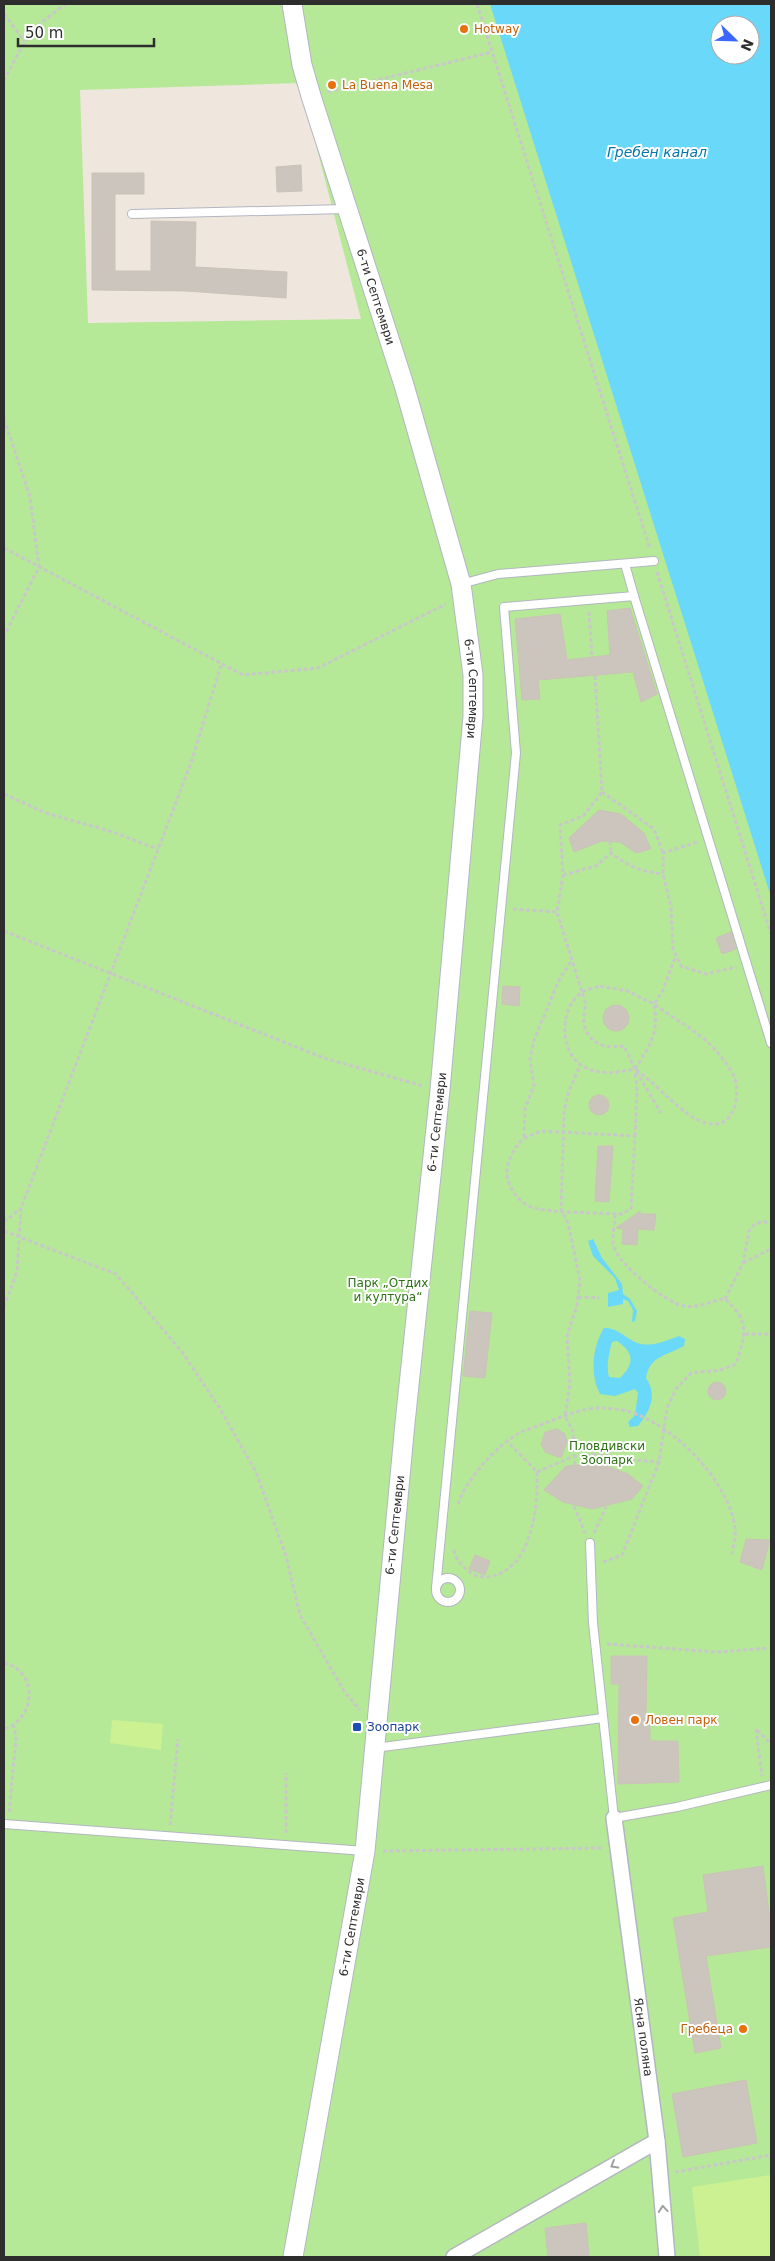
<svg xmlns="http://www.w3.org/2000/svg" width="775" height="2261" font-family="'DejaVu Sans',sans-serif">
<style>
.green{fill:#b6e997;fill-rule:evenodd}
.pitch{fill:#ccf192}
.water{fill:#6ad8f8;fill-rule:evenodd}
.building{fill:#cbc5bd;stroke:#cbc3b7}
.lines{fill:none;stroke-linecap:round;stroke-linejoin:round}
.service-casing{stroke:#b2b6c1;stroke-width:10}
.minor-casing{stroke:#b2b6c1;stroke-width:18}
.tertiary-casing{stroke:#b2b6c1;stroke-width:21}
.path{stroke:#c8c8c8;stroke-width:3;stroke-dasharray:4 2.5;stroke-linecap:butt}
.service{stroke:#fff;stroke-width:8}
.minor{stroke:#fff;stroke-width:15}
.tertiary{stroke:#fff;stroke-width:19}
.oneway{stroke:#a0a0a0}
.food-dot{fill:#e8710a;stroke:#fff;stroke-width:2}
.transit-dot{fill:#1a4fb4;stroke:#fff;stroke-width:2}
.labels{text-anchor:middle;stroke-width:4;stroke-linejoin:round;paint-order:stroke}
.food-label{font-size:12px;fill:#c56008;stroke:#fff;text-anchor:start}
.street-label{font-size:12px;fill:#2d2d2d;stroke:#fff}
.park-label{font-size:12px;fill:#2c7215;stroke:#fff}
.transit-label{font-size:12px;fill:#164399;stroke:#fff;text-anchor:start}
.water-label{font-size:14px;font-style:italic;fill:#0377ab;stroke:#fff}
</style>
<rect width="100%" height="100%" fill="#efe7de"/>
<path class="green" d="M4,4H771V2257H4ZM720,25H750V55H720ZM300,83L361,319L88,323L80,90Z"/>
<g class="pitch">
<polygon points="112,1720 163,1724 161,1750 110,1743"/>
<polygon points="771,2175 771,2257 700,2257 692,2187"/>
</g>
<g class="water">
<path d="M490,4H771V897ZM720,25H750V55H720Z"/>
<polygon points="593,1239 602,1258 622,1284 623,1294 630,1299 637,1311 635,1321 632,1322 633,1310 628,1301 623,1299 623,1304 608,1307 608,1293 619,1290 615,1278 593,1256 588,1241"/>
<path d="M604,1328C617,1328 622,1335 633,1341C648,1349 663,1342 679,1336L685,1339L684,1346C668,1355 649,1356 646,1378C658,1395 650,1411 638,1426L630,1427L628,1422L635,1415L638,1393L635,1389L615,1396L600,1394C590,1375 592,1347 604,1328ZM617,1341C634,1353 635,1363 620,1378L609,1377C606,1365 609,1354 612,1342Z"/>
</g>
<g class="building">
<polygon points="301,165 302,191 277,192 276,167"/>
<polygon points="92,173 144,173 144,194 115,194 115,271 151,271 151,221 196,222 195,267 287,272 286,298 186,291 92,290"/>
<polygon points="630,608 657,694 641,702 633,672 538,680 540,699 522,700 515,619 560,614 567,660 610,655 607,611"/>
<polygon points="599,810 621,814 644,833 651,849 636,853 620,842 602,841 574,852 569,838"/>
<polygon points="731,932 736,949 722,954 716,938"/>
<polygon points="503,986 520,987 519,1006 502,1004"/>
<circle cx="616" cy="1018" r="13"/>
<circle cx="599" cy="1105" r="10"/>
<polygon points="598,1146 613,1146 609,1202 595,1201"/>
<polygon points="640,1211 640,1214 656,1214 654,1230 638,1229 637,1245 622,1244 623,1229 616,1228"/>
<polygon points="470,1311 492,1313 485,1378 463,1376"/>
<circle cx="717" cy="1391" r="9"/>
<polygon points="557,1429 565,1434 567,1442 561,1458 545,1452 541,1444 545,1432"/>
<polygon points="592,1464 607,1466 628,1474 643,1486 632,1499 592,1509 563,1502 544,1490 566,1466"/>
<polygon points="746,1539 770,1540 762,1570 740,1562"/>
<polygon points="475,1555 490,1561 485,1575 469,1569"/>
<polygon points="611,1656 647,1656 646,1717 650,1717 650,1741 678,1741 679,1782 618,1784 619,1684 611,1684"/>
<polygon points="763,1866 771,1928 771,1947 706,1956 721,2048 695,2053 673,1918 708,1912 703,1875"/>
<polygon points="746,2080 757,2143 683,2157 672,2094"/>
<polygon points="586,2223 589,2257 548,2257 545,2228"/>
</g>
<g class="lines">
<g class="service-casing">
<g id="service">
<polyline points="132,214 346,209"/>
<polyline points="625,564 634,596"/>
<polyline points="461,584 498,574 654,561"/>
<polyline points="590,1543 593,1623 614,1818 677,1807 771,1785"/>
<circle cx="448" cy="1590" r="12"/>
<polyline points="436,1588 516,753 504,607 634,596 771,1043"/>
<polyline points="375,1748 603,1718"/>
<polyline points="4,1824 365,1851"/>
</g>
</g>
<g class="minor-casing">
<g id="minor">
<path id="s1" d="M614,1818L657,2141L667,2257"/>
<polyline points="454,2257 657,2141"/>
</g>
</g>
<g class="tertiary-casing">
<g id="tertiary">
<path id="s2" d="M292,4L302,65L311,96L404,385L461,584L473,675V716L440,1090L405,1423L365,1851L293,2257"/>
</g>
</g>
<g class="path">
<polyline points="477,4 650,549"/>
<polyline points="4,14 24,41"/>
<path d="M4,81C22,44 30,28 66,4"/>
<polyline points="328,92 492,52"/>
<polyline points="4,419 30,497 39,567 4,636"/>
<polyline points="4,548 243,675 318,668 446,604"/>
<polyline points="657,572 771,934"/>
<polyline points="589,612 592,657"/>
<path d="M595,676L602,792L583,816L560,825L563,875L557,912L586,1005C577,1034 596,1051 624,1046L635,1069L661,1113"/>
<polyline points="602,792 654,829 663,853"/>
<polyline points="4,794 46,813 113,832 158,849"/>
<polyline points="610,841 611,853"/>
<polyline points="697,842 663,853 663,874 671,907 673,949 681,966 706,974 736,967"/>
<path d="M563,875L596,866L611,853C628,866 642,872 663,874"/>
<polyline points="513,909 557,912"/>
<polyline points="4,931 324,1058 423,1086"/>
<path d="M600,986L627,991L654,1004C659,1035 650,1045 635,1069C617,1073 598,1076 581,1065C559,1050 560,1008 581,993C586,989 594,988 600,986Z"/>
<path d="M636,1070C659,1085 681,1116 706,1123C734,1130 740,1099 735,1079C732,1071 724,1060 718,1053C702,1033 675,1020 654,1004L663,990L676,955"/>
<path d="M542,1131L635,1136L631,1208L623,1214C604,1213 546,1213 531,1207C515,1200 503,1180 508,1164C516,1142 521,1138 542,1131Z"/>
<polyline points="635,1136 637,1090 635,1072"/>
<polyline points="524,1137 525,1109 534,1085 530,1060 534,1040 558,982 571,961"/>
<polyline points="4,1222 21,1208"/>
<polyline points="4,1231 116,1274 182,1352 219,1407 256,1472 286,1556 300,1615 344,1691 360,1710"/>
<polyline points="743,1263 771,1249"/>
<polyline points="578,1297 599,1298"/>
<polyline points="725,1299 743,1263 749,1231 754,1225 763,1221 771,1224"/>
<polyline points="4,1307 17,1271 21,1208 191,763 221,665"/>
<polyline points="745,1334 771,1334"/>
<polyline points="575,1465 573,1432 565,1416 570,1384 567,1336 577,1305 580,1280 568,1223 561,1210 564,1113 568,1093 580,1065"/>
<polyline points="607,1466 608,1456"/>
<polyline points="537,1472 574,1456 598,1454 624,1459 659,1462"/>
<path d="M458,1504C466,1480 496,1446 519,1433C526,1429 536,1427 543,1424C569,1414 588,1405 616,1409C665,1414 731,1481 735,1529C736,1537 733,1547 732,1555"/>
<polyline points="574,1506 585,1533"/>
<polyline points="594,1533 606,1507"/>
<path d="M454,1550C455,1557 458,1561 463,1566C481,1588 511,1574 523,1551C535,1527 538,1498 537,1472L508,1442"/>
<path d="M603,1562L622,1555L659,1462L667,1408L676,1389L691,1373L720,1370L736,1364C745,1334 751,1322 725,1299C709,1300 701,1309 684,1306C666,1303 616,1263 613,1244C612,1235 615,1223 615,1214"/>
<polyline points="607,1644 717,1652 771,1648"/>
<path d="M4,1663C39,1671 36,1719 4,1729"/>
<polyline points="756,1729 762,1776"/>
<polyline points="757,1730 771,1744"/>
<polyline points="9,1812 16,1739 14,1726"/>
<polyline points="170,1825 178,1739"/>
<polyline points="286,1833 286,1773"/>
<polyline points="383,1851 602,1848"/>
<polyline points="675,2172 771,2155"/>
</g>
<use href="#service" class="service"/>
<use href="#minor" class="minor"/>
<use href="#tertiary" class="tertiary"/>
</g>
<defs><path id="oneway-chevron" d="M-2-3.5L2.5 0L-2 3.5" fill="none" stroke-width="1.6" stroke-linecap="round" stroke-linejoin="round" transform="scale(1.25)"/></defs>
<g class="oneway">
<use href="#oneway-chevron" transform="translate(614 2165) rotate(150)"/>
<use href="#oneway-chevron" transform="translate(663 2209) rotate(-95)"/>
</g>
<g class="food-dot">
<circle cx="464" cy="29" r="5"/>
<circle cx="332" cy="85" r="5"/>
<circle cx="635" cy="1720" r="5"/>
<circle cx="743" cy="2029" r="5"/>
</g>
<rect class="transit-dot" x="352" y="1722" width="10" height="10" rx="2.5"/>
<g class="labels">
<g class="food-label">
<text x="474" y="33">Hotway</text>
<text x="342" y="89">La Buena Mesa</text>
<text x="645" y="1724">Ловен парк</text>
<text x="733" y="2033" text-anchor="end">Гребеца</text>
</g>
<g class="street-label">
<text dy="4" stroke="none"><textPath href="#s2" startOffset="305">6-ти Септември</textPath></text>
<text dy="4" stroke="none"><textPath href="#s2" startOffset="710">6-ти Септември</textPath></text>
<text transform="translate(437 1122) rotate(-84)" y="4">6-ти Септември</text>
<text transform="translate(395 1525) rotate(-84)" y="4">6-ти Септември</text>
<text transform="translate(352 1927) rotate(-80)" y="4">6-ти Септември</text>
<text dy="4" stroke="none"><textPath href="#s1" startOffset="221">Ясна поляна</textPath></text>
</g>
<g class="park-label">
<text x="388" y="1287">Парк „Отдих<tspan x="388" dy="14">и култура“</tspan></text>
<text x="607" y="1450">Пловдивски<tspan x="607" dy="14">Зоопарк</tspan></text>
</g>
<g class="transit-label">
<text x="367" y="1731">Зоопарк</text>
</g>
<g class="water-label">
<text x="657" y="157">Гребен канал</text>
</g>
</g>
<rect width="775" height="2261" fill="none" stroke="#2d2d2d" stroke-width="10"/>
<g transform="translate(735 40) rotate(113)"><circle r="24" fill="#ffffff" stroke="#ababab"/>
<path d="M0-4L9 19L0 12L-9 19Z" fill="#3c67ff"/>
<text y="-8" font-size="14" font-weight="bold" text-anchor="middle" fill="#2d2d2d">N</text>
</g>
<path d="M18 38v8h136v-8" fill="none" stroke="#2d2d2d" stroke-width="2.5"/>
<text x="25" y="38" font-size="15" fill="#2d2d2d" stroke="#ffffff" stroke-width="4" paint-order="stroke">50 m</text>
</svg>
